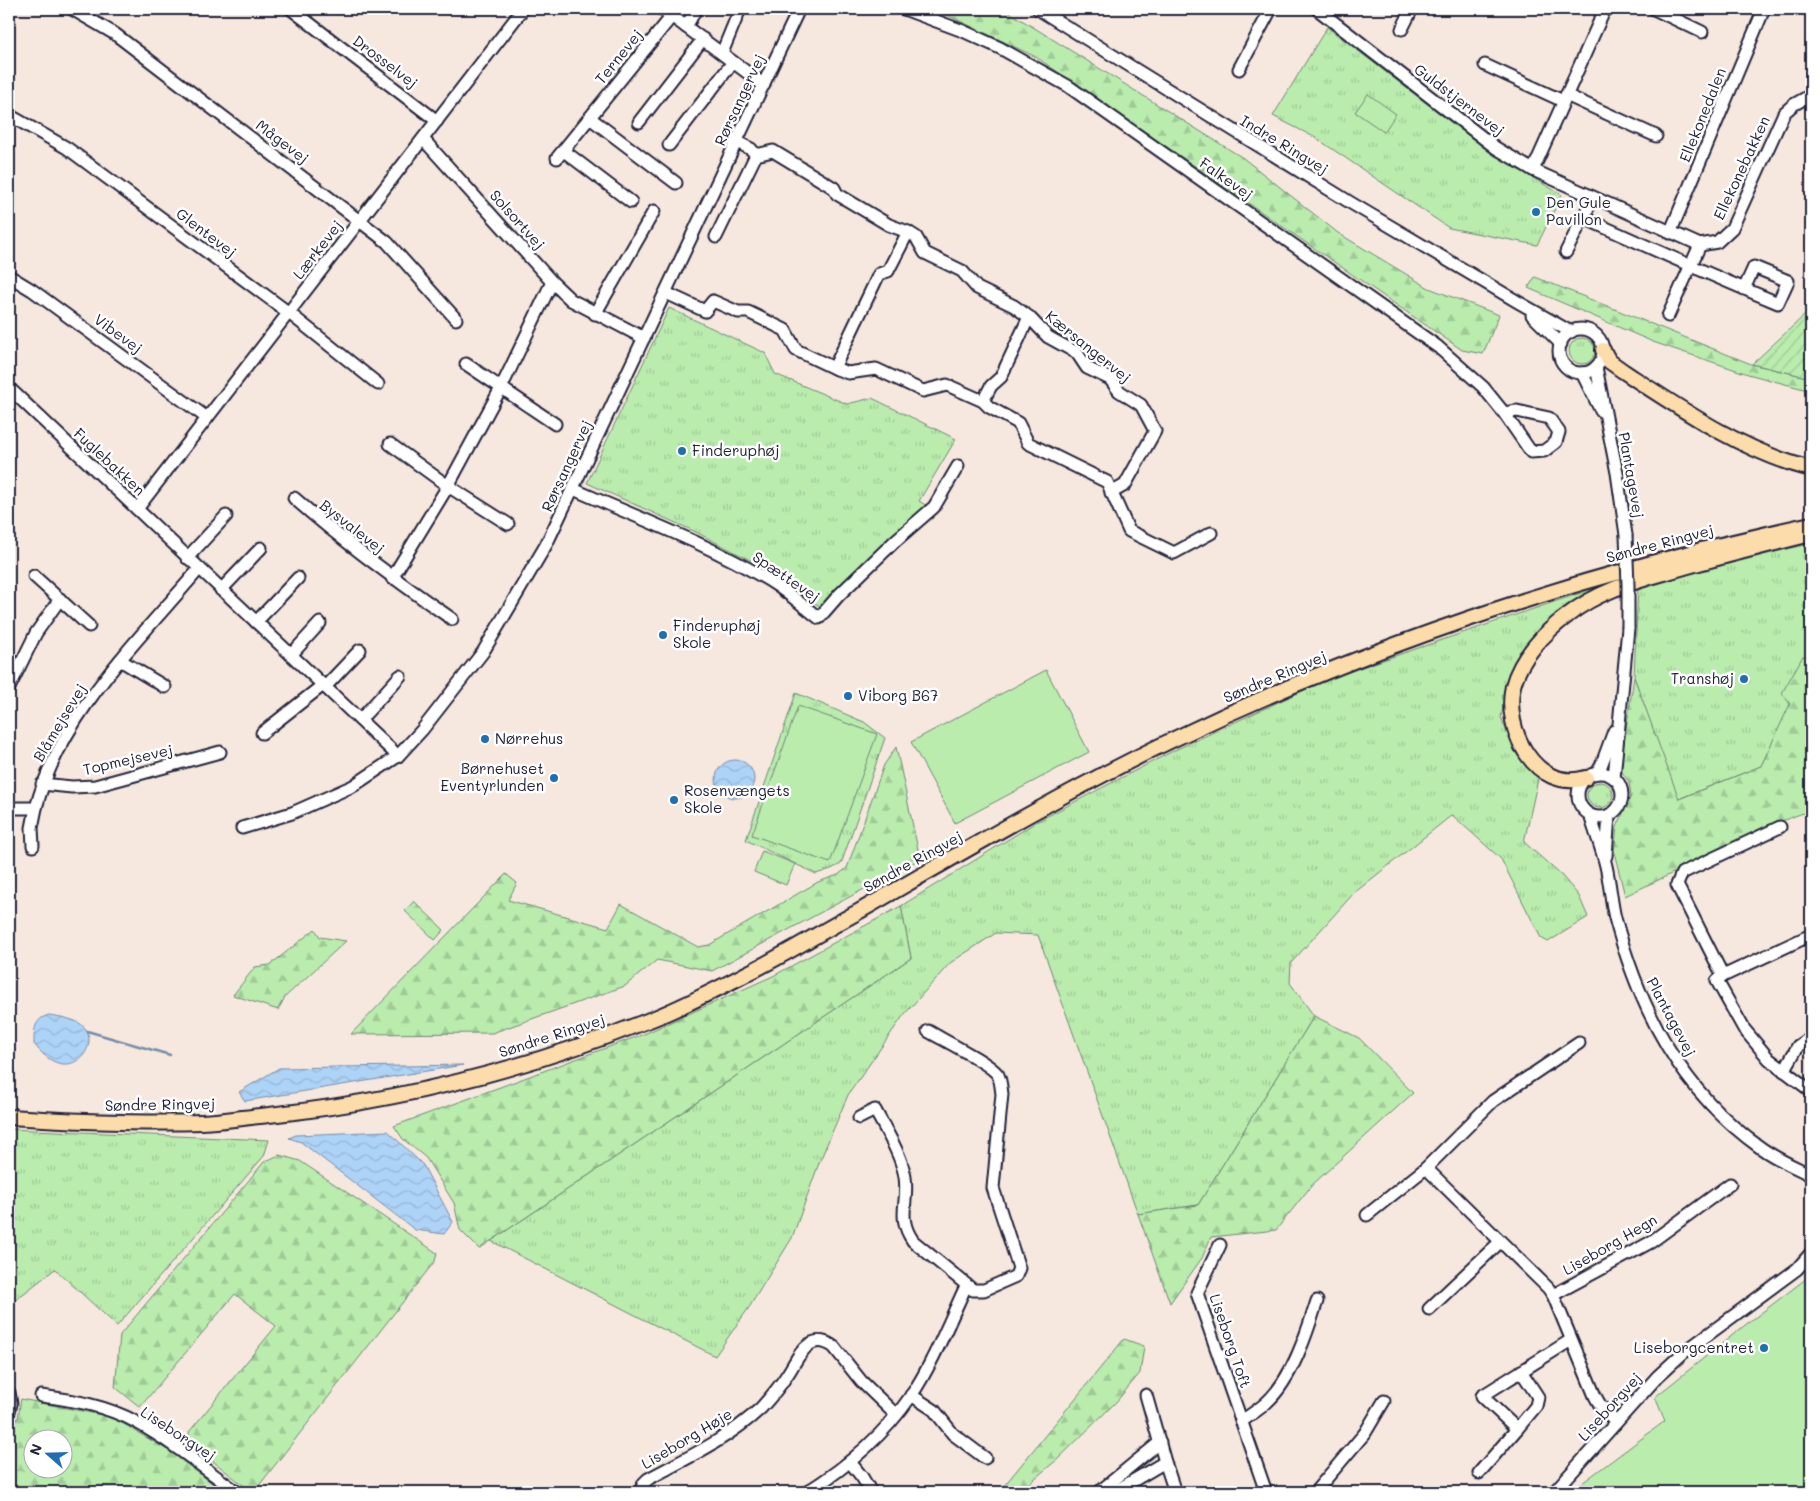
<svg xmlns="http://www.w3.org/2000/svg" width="1820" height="1501" font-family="Mali,sans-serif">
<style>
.grass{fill:url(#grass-tufts);stroke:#6e8774}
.forest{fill:url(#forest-firs);stroke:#6e8774;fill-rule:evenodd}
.garden{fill:url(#garden-furrows);stroke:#6e8774}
.pitch{fill:#b9ecad;stroke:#6e8774}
.water{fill:url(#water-waves);stroke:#758cac}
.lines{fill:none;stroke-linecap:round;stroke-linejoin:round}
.stream{stroke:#758cac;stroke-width:2.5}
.minor-casing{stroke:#22223b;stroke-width:15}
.major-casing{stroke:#22223b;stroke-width:18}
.minor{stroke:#fff;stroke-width:11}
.major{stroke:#fddcac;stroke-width:14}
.minor-bridge-casing{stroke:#22223b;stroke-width:15;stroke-linecap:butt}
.minor-bridge{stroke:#fff;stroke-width:11}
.poi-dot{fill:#1f6fb2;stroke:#fff;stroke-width:2}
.labels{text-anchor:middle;stroke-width:5;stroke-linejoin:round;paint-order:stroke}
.street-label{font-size:15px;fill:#22223b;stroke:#fff}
.poi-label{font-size:15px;fill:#22223b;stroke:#fff;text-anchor:start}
</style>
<defs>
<pattern id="grass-tufts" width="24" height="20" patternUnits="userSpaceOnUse" patternTransform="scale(1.25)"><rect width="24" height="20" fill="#b9ecad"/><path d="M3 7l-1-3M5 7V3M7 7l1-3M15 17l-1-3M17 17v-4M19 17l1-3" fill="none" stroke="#9fca96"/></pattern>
<pattern id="forest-firs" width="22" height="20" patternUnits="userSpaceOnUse" patternTransform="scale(1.25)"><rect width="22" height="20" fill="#b9ecad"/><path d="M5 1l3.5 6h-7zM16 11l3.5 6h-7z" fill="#9fca96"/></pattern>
<pattern id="garden-furrows" width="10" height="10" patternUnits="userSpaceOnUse" patternTransform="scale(1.25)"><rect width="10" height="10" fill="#b9ecad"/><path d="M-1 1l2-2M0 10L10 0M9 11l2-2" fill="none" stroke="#9fca96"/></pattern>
<pattern id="water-waves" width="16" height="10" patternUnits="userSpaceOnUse" patternTransform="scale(1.25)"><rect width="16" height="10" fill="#add3f7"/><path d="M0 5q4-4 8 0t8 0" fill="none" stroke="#95b5d5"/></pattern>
</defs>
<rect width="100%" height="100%" fill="#f6e8de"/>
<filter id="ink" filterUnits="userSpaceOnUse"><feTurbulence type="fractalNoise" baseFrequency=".02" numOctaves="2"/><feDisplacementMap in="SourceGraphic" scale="10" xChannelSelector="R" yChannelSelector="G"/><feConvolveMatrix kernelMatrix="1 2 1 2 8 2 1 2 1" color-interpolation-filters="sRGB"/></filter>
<g filter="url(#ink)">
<g class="grass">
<polygon points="1327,27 1490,152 1562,195 1537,245 1449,228 1316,138 1273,116"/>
<polygon points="669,308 765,353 775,374 847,404 872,398 956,439 919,501 927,506 821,607 752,561 696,532 587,483"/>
<circle cx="1582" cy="351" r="13"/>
<polygon points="1811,543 1811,659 1803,657 1791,704 1761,766 1678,799 1634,677 1638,587"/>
<polygon points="1595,588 1554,619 1509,680 1501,717 1514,751 1539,775 1524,842 1562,876 1579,896 1588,917 1548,942 1541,938 1501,859 1452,815 1354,893 1291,963 1290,983 1314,1016 1198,1205 1138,1214 1038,935 996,933 950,963 903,1016 848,1095 819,1163 792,1238 750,1306 715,1356 491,1241 911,958 901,906 1038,821 1175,750 1330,678"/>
<polygon points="796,693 864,722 885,738 841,864 831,869 816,874 746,840"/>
<circle cx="1600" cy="795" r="13"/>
<polygon points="9,1129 269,1140 264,1156 117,1326 55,1269 9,1305"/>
</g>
<g class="forest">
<polygon points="930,9 1004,9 1243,158 1338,233 1429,288 1499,315 1483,354 1462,350 1036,57 945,14"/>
<polygon points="1535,277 1751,364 1811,378 1811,391 1748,374 1653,342 1528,288"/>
<polygon points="1803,656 1811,659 1811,810 1779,822 1625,896 1614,852 1617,827 1631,796 1629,782 1620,769 1634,677 1679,799 1761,766 1790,704 1782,693"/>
<polygon points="896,747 920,859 712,971 657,960 625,986 492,1033 351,1034 506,874 517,883 508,900 608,928 621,904 698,947 709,945 818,882 838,875 847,868 884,765"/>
<polygon points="414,901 444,930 435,940 405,911"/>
<polygon points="901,906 911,958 479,1249 460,1230 454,1203 426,1158 403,1139 394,1126 644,1034 773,976"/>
<polygon points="315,929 320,937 346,941 285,997 278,1010 233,995 255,967 270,965"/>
<polygon points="1314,1016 1359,1038 1413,1093 1312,1185 1276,1230 1211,1237 1202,1258 1170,1303 1138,1214 1198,1205"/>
<polygon points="279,1155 300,1161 437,1253 435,1261 257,1488 248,1489 190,1443 189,1432 276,1326 235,1294 140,1407 115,1387 120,1335 264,1162"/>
<polygon points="1124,1339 1144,1346 1140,1373 1116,1402 1058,1459 1028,1484 1028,1492 999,1492"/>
<path d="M21,1399L112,1417L169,1451L224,1492H27L9,1481V1427L18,1418ZM32,1438H62V1468H32Z"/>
</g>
<polygon class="garden" points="1811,308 1811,378 1752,364 1807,313"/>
<g class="pitch">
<polygon points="1368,94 1396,114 1384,132 1355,112"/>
<polygon points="1046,670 1089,752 955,823 911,742"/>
<polygon points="798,706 877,734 830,863 752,835"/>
<polygon points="762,851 795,864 786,885 754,872"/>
<polygon points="1811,1275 1811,1492 1570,1492 1665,1421 1655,1397 1744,1326"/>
</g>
<g class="water">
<circle cx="735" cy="779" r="19"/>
<path d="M49,1015C57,1016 73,1019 79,1023C107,1039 71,1093 34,1044C34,1030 34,1019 49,1015Z"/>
<polygon points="463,1065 245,1101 239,1092 279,1068"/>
<polygon points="388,1131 423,1165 453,1222 444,1234 415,1230 301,1142 289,1138 296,1135"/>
</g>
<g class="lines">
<polyline class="stream" points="87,1031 170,1055"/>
<g class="minor-casing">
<g id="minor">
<polyline points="72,9 115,34 387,242 456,319"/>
<polyline points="291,9 437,121"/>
<polyline points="662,9 764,85"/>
<polyline points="904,9 963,31 1000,48 1068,86 1438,347 1483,387 1504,413 1531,452 1544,451 1556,442 1559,432 1549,418 1517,411 1504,413"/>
<polyline points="1038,9 1351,203 1518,302 1571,332"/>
<polyline points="1317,9 1496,148 1533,170 1700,245 1717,242 1732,228 1784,113 1793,105 1811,95"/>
<polyline points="1654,9 1702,32"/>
<polyline points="686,27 696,9"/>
<polyline points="1402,29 1412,9"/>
<polyline points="722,53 740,9"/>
<polyline points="1485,65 1563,101"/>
<polyline points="1239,69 1271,9"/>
<polyline points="1566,95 1656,136"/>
<polyline points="9,115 67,148 289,313 378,384"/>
<polyline points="590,118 676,183"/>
<polyline points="639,122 703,39"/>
<polyline points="423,139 552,282 571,300 644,338"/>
<polyline points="737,142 751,149 756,155"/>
<polyline points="669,145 733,62"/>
<polyline points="564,151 631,202"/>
<polyline points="557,158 672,16"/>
<polyline points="1533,170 1605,9"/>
<path d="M1584,218C1648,247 1713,276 1778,303L1788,281L1754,267L1744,289"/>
<polyline points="1670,233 1764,9"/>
<polyline points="716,237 756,155 773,151 834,188 837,194 889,225 908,232 916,237 925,253 962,271 977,288 1014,306 1029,317 1048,337 1077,353 1087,368 1110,379 1119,391 1141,405 1155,431 1125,485 1111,493"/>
<polyline points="1566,252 1593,198"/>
<polyline points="9,276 32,290 207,418"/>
<polyline points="666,293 705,311 713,301 738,312 748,312 785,330 796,350 834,368 848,373 876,369 923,391 947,385 983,401 989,407 1018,423 1028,443 1107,482 1129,531 1174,553 1211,533"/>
<polyline points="595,314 654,211"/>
<polyline points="1532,315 1561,344"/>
<polyline points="1668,316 1700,245"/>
<circle cx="1581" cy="351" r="22"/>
<polyline points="466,364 555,424"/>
<polyline points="1596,367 1617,473 1626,535"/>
<polyline points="834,368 879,274 888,271 908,232"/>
<polyline points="1582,373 1601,411"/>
<polyline points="9,388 398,756"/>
<polyline points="983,401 991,386 1001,377 1029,317"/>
<polyline points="390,444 448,486 508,524"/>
<path d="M573,489C639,518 708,544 770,581C788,592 803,606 819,618L839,595L895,541L934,507L958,466"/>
<path d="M294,498C344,542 397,581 452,619"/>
<polyline points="137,509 523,9"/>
<polyline points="187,558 226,516"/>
<polyline points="34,576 89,626"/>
<polyline points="392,578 448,486 501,388 552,282"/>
<polyline points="221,590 261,548"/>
<polyline points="256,622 298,578"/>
<polyline points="291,655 320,623"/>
<polyline points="120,660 165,687"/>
<polyline points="325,687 360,650"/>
<polyline points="9,688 36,633 60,599"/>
<polyline points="360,720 400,676"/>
<polyline points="262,733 323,685"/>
<polyline points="1597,773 1601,766 1614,731"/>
<circle cx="1600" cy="795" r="22"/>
<polyline points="1614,778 1628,628"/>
<polyline points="42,784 72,787 95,786 220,752"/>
<polyline points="9,808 36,808 32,828 33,846"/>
<path d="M36,808C60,715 138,641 199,569"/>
<path d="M1590,815C1595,832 1602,849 1606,866C1610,883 1611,901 1615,918C1640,1010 1681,1092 1761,1148C1776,1159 1795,1167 1811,1175"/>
<polyline points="242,828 292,813 353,786 398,756 422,730 483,652 546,545 799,9"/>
<polyline points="1606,856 1609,815"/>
<polyline points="1811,935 1723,976 1717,981 1744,1029 1769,1059 1811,1091"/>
<polyline points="1723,976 1677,885 1682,873 1780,827"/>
<polyline points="1784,1071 1798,1046 1811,1037"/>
<path d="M859,1118L875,1110C885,1129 902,1156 905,1177C909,1203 896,1216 913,1241L973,1290H984L1016,1276L1019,1268L993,1188L1002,1094C1001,1088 1001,1081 998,1075C990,1063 943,1040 928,1031"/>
<polyline points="1426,1168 1548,1288 1553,1295 1595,1396 1600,1405 1616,1423"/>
<polyline points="1367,1215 1426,1168 1493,1101 1579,1043"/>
<polyline points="1220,1245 1197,1293 1266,1492"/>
<polyline points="1553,1295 1651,1242 1730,1184"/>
<polyline points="1429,1309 1500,1242"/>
<polyline points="1521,1371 1538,1397 1536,1406 1517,1429 1482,1396 1571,1340"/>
<polyline points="9,1392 11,1404 9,1411"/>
<polyline points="911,1395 934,1410 953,1434 985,1458"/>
<polyline points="1146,1395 1165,1462 1175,1492"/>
<path d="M41,1396C73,1400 107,1406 136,1422C172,1442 204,1468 237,1492"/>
<path d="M1242,1421C1250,1415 1260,1409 1267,1402C1292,1379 1307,1333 1317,1301"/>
<polyline points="850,1462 862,1477 871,1492"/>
<polyline points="1479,1473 1517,1429"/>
<path d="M640,1492L644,1483L648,1479C687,1458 728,1439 761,1408C770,1398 780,1386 787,1375C794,1365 800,1350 810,1344C818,1339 827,1342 834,1347L861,1381L896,1415"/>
<path d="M807,1492C847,1467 884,1435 911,1396C933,1363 949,1322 966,1286"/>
<polyline points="1099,1492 1160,1442"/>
<polyline points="1114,1492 1165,1462"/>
<polyline points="1315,1492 1365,1433 1384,1401"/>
<polyline points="1554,1492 1658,1376 1683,1353 1797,1269 1811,1253"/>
</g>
</g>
<g class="major-casing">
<g id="major">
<path d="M1603,350L1609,361L1623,371C1681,409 1743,452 1811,469"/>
<path d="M1586,778C1535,793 1503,729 1513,686C1520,658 1545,632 1568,615C1597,592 1630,583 1664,573C1713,558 1762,546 1811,534"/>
<path d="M9,1117C73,1121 137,1124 202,1122C224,1121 247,1117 269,1115C400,1101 530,1068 652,1019C685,1006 717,989 748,973C786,954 821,932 858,912C961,853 1064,792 1172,740C1375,642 1591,572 1811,524"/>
</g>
</g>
<use href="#minor" class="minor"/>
<use href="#major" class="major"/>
<g class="minor-bridge-casing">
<polyline id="minor-bridge" points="1626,535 1628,585 1628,628"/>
</g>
<use href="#minor-bridge" class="minor-bridge"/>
</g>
</g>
<g class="poi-dot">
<circle cx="1536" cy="212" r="5"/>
<circle cx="682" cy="451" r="5"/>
<circle cx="663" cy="635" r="5"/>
<circle cx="1744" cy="679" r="5"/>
<circle cx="848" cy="696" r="5"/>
<circle cx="485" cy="739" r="5"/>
<circle cx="554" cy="778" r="5"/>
<circle cx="674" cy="800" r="5"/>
<circle cx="1764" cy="1348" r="5"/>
</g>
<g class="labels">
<g class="street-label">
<text transform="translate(619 57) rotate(-51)" y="5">Ternevej</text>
<text transform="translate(385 62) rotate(37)" y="5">Drosselvej</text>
<text transform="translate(740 100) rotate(-65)" y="5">Rørsangervej</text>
<text transform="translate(1459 100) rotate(37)" y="5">Guldstjernevej</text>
<text transform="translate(1703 115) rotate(-68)" y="5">Ellekonedalen</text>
<text transform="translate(282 142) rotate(37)" y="5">Mågevej</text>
<text transform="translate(1284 145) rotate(31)" y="5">Indre Ringvej</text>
<text transform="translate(1742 168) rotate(-65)" y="5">Ellekonebakken</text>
<text transform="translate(1226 179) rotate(35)" y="5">Falkevej</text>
<text transform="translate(517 220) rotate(48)" y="5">Solsortvej</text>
<text transform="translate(206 233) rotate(37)" y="5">Glentevej</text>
<text transform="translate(318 250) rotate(-52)" y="5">Lærkevej</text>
<text transform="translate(118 334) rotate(36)" y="5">Vibevej</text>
<text transform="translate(1088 347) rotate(39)" y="5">Kærsangervej</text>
<text transform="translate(109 462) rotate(43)" y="5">Fuglebakken</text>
<text transform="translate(567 466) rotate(-65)" y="5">Rørsangervej</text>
<text transform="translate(1631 475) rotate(80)" y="5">Plantagevej</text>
<text transform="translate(352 527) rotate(38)" y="5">Bysvalevej</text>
<text transform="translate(1660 544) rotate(-15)" y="5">Søndre Ringvej</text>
<text transform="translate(786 577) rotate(34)" y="5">Spættevej</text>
<text transform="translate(1275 677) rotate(-23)" y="5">Søndre Ringvej</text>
<text transform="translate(60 723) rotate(-59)" y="5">Blåmejsevej</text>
<text transform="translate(128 760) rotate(-13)" y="5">Topmejsevej</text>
<text transform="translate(913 862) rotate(-29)" y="5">Søndre Ringvej</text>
<text transform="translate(1671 1017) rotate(62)" y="5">Plantagevej</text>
<text transform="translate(552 1036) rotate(-18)" y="5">Søndre Ringvej</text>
<text transform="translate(160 1105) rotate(-1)" y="5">Søndre Ringvej</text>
<text transform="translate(1610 1245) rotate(-30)" y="5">Liseborg Hegn</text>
<text transform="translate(1230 1341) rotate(71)" y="5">Liseborg Toft</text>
<text transform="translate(1610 1407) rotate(-48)" y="5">Liseborgvej</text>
<text transform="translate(178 1434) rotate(33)" y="5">Liseborgvej</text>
<text transform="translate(687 1439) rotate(-31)" y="5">Liseborg Høje</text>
</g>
<g class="poi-label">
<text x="1546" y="208">Den Gule<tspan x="1546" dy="17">Pavillon</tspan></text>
<text x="692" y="456">Finderuphøj</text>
<text x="673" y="631">Finderuphøj<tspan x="673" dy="17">Skole</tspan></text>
<text x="1734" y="684" text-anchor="end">Transhøj</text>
<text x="858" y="701">Viborg B67</text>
<text x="495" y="744">Nørrehus</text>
<text x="544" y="774" text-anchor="end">Børnehuset<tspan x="544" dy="17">Eventyrlunden</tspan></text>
<text x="684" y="796">Rosenvængets<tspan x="684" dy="17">Skole</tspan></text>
<text x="1754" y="1353" text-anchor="end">Liseborgcentret</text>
</g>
</g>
<rect width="1820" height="1501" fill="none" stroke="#fff" stroke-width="30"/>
<rect x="15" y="15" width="1790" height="1471" fill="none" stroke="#22223b" stroke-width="2" filter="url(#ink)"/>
<g transform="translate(48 1454) rotate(290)"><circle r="24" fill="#ffffff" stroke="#a7a7b1"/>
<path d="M0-4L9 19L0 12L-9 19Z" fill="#1f6fb2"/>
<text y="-8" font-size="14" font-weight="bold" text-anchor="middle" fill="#22223b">N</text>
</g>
</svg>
